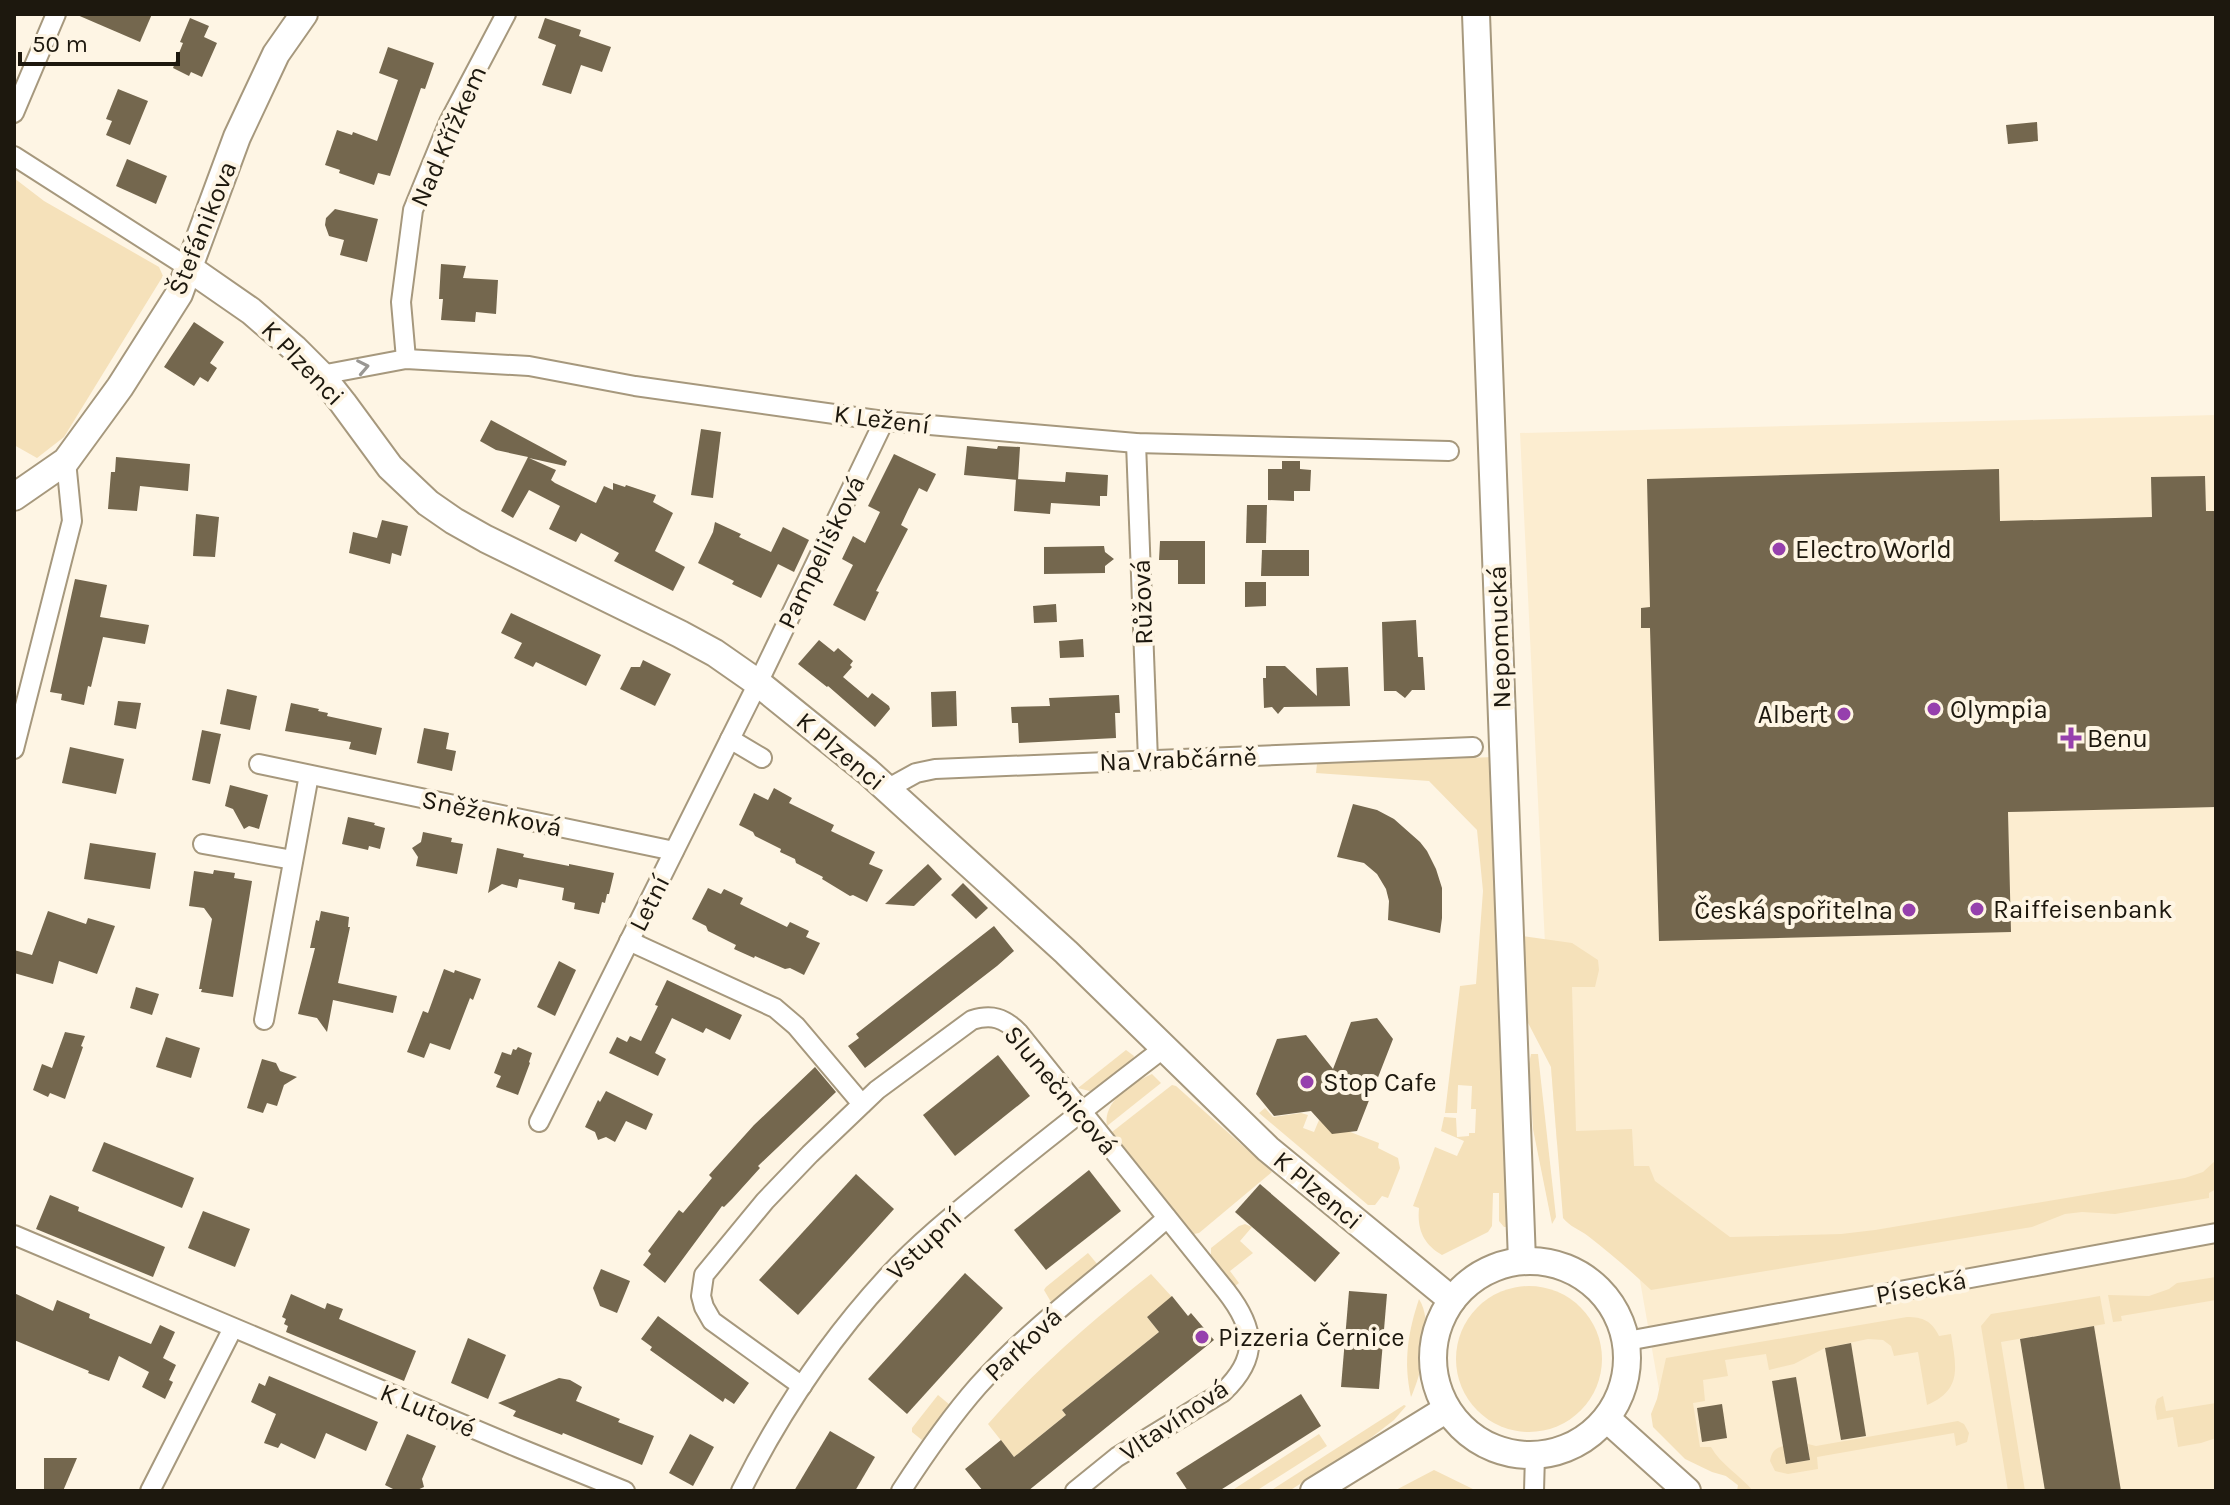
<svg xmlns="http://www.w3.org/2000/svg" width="2230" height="1505" font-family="Karla,sans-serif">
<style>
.built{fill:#fcedd0}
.green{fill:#f5e1ba}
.building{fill:#74674e}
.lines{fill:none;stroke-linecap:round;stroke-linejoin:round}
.street-casing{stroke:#a6987d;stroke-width:22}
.secondary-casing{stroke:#a6987d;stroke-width:30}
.street{stroke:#fff;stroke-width:18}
.secondary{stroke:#fff;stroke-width:26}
.oneway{stroke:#999793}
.poi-dot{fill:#9640ad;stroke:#fef5e4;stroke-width:3}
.labels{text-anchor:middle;stroke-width:8;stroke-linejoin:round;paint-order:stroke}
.street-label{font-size:26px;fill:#1d180e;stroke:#fef5e4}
.poi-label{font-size:26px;fill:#1d180e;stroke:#fef5e4;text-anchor:start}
</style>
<rect width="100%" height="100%" fill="#fef5e4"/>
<polygon class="built" points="2216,415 2216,1491 1745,1491 1666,1429 1625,1195 1557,1144 1551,1067 1520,433"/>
<g class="green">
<polygon points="14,178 44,201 159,267 163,276 64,437 37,458 14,445"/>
<path d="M1493,757L1507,1147V1227H1504L1499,1221V1193H1493L1492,1226L1488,1232L1442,1255C1423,1244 1417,1229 1419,1208L1413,1206L1435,1147L1457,1156L1464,1141L1441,1131L1444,1117L1456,1118L1457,1137L1469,1136V1133H1475L1476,1109H1471L1472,1086L1458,1085L1457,1113H1445L1460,986L1476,984L1483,891L1477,830L1429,781L1316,773L1317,764Z"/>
<path d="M1523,936L1572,943L1598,960L1599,970L1595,987H1572L1576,1131L1632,1129L1634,1166H1649L1655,1181L1730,1237L1841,1234L1875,1230L2185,1178L2203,1172L2216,1160V1189L2209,1193V1198L2115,1214L2082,1212L2065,1214L2032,1227L1651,1290C1631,1271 1610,1253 1588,1236C1580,1230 1569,1226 1563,1218L1551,1067L1526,1019Z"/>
<polygon points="1126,1050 1134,1056 1132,1062 1093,1092 1078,1088"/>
<polygon points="1531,1054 1538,1054 1556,1217 1552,1224 1533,1129 1529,1064"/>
<path d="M1152,1074L1161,1083L1107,1126C1102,1102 1132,1083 1152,1074Z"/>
<polygon points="1172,1085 1176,1086 1272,1172 1199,1233 1194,1234 1112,1132"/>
<polygon points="1265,1108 1273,1117 1301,1113 1308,1115 1303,1128 1314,1132 1319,1120 1379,1143 1378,1148 1398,1158 1400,1168 1388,1198 1382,1196 1375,1205 1368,1205 1259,1113"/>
<polygon points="1245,1224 1252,1227 1240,1241 1253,1253 1230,1271 1239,1283 1235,1286 1211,1256 1211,1248 1239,1226"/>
<polygon points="1088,1253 1098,1265 1051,1302 1044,1290 1046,1287"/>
<path d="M1151,1274L1172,1297L1147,1317L1159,1332L1062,1410L1066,1415L1014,1457L988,1424C1037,1368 1093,1320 1151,1274Z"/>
<polygon points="2216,1277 2216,1300 2121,1316 2122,1321 2113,1322 2108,1295 2149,1296 2169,1289 2177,1283"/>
<circle cx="1529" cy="1359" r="73"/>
<polygon points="2100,1296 2105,1324 2001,1342 2025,1491 2008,1491 1981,1326 1991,1314"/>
<path d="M1419,1299C1434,1322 1422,1373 1411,1397C1403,1362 1408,1332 1419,1299Z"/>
<path d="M1907,1317C1923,1317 1932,1321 1939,1336L1951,1334C1956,1366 1963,1390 1927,1405L1918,1352L1894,1356L1891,1346L1883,1340L1868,1339L1825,1348L1794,1364L1769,1370L1766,1354L1725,1360L1728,1376L1703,1380L1705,1401L1693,1403L1700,1447H1711C1721,1465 1740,1475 1753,1491H1737L1738,1485L1726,1476L1712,1472L1685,1459L1653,1427L1651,1414L1657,1399L1666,1358Z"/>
<polygon points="938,1395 950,1405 922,1440 912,1432 912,1428"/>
<polygon points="2163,1396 2166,1411 2216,1403 2216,1438 2201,1443 2178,1447 2173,1417 2157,1420 2155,1407 2157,1399"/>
<polygon points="1404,1405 1406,1406 1394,1420 1363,1444 1289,1491 1270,1491"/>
<path d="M1958,1421L1964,1424L1969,1433L1967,1442L1956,1446L1954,1433L1817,1457L1818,1469L1788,1474L1775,1471L1770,1461C1772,1452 1774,1449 1783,1446L1787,1464L1810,1460L1808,1444L1816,1446Z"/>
<polygon points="1319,1434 1327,1446 1256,1491 1231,1491"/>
<polygon points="1434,1470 1477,1491 1394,1491"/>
</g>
<g class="building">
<polygon points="75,14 152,14 140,42"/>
<polygon points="190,18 209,26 204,37 217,43 202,77 191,72 189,76 173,68 183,43 180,42"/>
<polygon points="545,18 581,30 579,36 611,47 602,72 581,65 571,94 542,85 556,45 538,38"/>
<polygon points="388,47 434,63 425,89 421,88 390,176 378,173 374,185 339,173 340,170 325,165 337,130 352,135 353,132 377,141 398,80 379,73"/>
<polygon points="118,89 148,101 130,145 106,135 112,121 106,119"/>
<polygon points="2037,122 2038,141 2008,144 2006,125"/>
<polygon points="127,159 167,176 156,204 116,186"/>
<polygon points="335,209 378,219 367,262 340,255 344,240 329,236 325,225 326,218"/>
<polygon points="441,264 466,266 463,278 498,280 496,314 476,312 475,322 441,320 443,299 439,299"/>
<polygon points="194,322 224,342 210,363 217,368 208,382 200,377 194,386 164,367"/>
<polygon points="491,420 567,461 565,466 529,458 556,470 551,480 555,483 596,503 604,486 613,490 613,483 625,487 626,485 656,495 653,502 673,513 655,551 685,567 673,591 614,561 619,553 581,533 576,542 549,529 560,506 529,490 513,518 501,511 528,457 496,450 480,441"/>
<polygon points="701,429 721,432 713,498 691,495"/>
<polygon points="967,446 997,449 998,446 1020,447 1018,480 964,475"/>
<polygon points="894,454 936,474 927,492 919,488 908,510 901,525 908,529 876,591 879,592 865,621 833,605 853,565 842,559 853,536 865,543 880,512 868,506"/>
<polygon points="116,457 190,464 188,491 140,486 137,511 108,509 111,472 115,472"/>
<polygon points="1282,461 1300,461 1300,469 1311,470 1310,491 1294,491 1294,501 1268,500 1268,469 1282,469"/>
<polygon points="1999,469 2000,521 2152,517 2151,477 2205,476 2206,511 2216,511 2216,807 2008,812 2011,932 1659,941 1650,628 1641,628 1641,608 1650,607 1647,479"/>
<polygon points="1066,472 1108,475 1107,496 1100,496 1100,506 1051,503 1050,514 1014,511 1016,479 1065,482"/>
<polygon points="1247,505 1267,505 1266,543 1246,543"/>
<polygon points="196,514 219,517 215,557 193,556"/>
<polygon points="382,520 408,526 401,556 392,553 390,564 349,553 353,532 377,538"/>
<polygon points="715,522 741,534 739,537 771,552 783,527 809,540 794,572 778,564 761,598 732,584 734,581 698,563 713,532"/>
<polygon points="1160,541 1205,541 1205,584 1178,584 1178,560 1159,560"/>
<polygon points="1104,546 1105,552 1114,559 1105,566 1105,573 1044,574 1044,547"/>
<polygon points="1262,550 1309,550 1309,576 1261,576"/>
<polygon points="75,579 107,585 100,617 149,625 145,644 103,637 91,687 88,686 84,705 61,700 62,694 50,692"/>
<polygon points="1245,582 1266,582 1266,606 1245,607"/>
<polygon points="1056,604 1057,622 1034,623 1033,606"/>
<polygon points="511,613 601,655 586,686 536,662 533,667 514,658 522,643 501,633"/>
<polygon points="1416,620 1418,657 1423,657 1425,690 1412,690 1405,698 1396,691 1384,691 1382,622"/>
<polygon points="1083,639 1084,657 1060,658 1059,641"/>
<polygon points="819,640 834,652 838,648 853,661 850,665 852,667 843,677 868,698 872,693 889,706 890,709 875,727 828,686 827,687 798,664"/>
<polygon points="643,660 671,674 655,706 620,689 631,667 640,667"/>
<polygon points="1266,666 1285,666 1317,696 1316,668 1348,667 1350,706 1284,707 1278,714 1272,707 1264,708 1263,678 1266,678"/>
<polygon points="227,689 257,696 250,730 220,724"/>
<polygon points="956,691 957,726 932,727 931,692"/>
<polygon points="1119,695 1120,713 1115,713 1116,738 1019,743 1018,723 1012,723 1011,707 1050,706 1049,698"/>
<polygon points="118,701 141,703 136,729 114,725"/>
<polygon points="291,703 319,709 318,711 328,713 327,716 382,728 376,755 349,749 351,742 285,731"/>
<polygon points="424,728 449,733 446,749 456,751 452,771 417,763"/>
<polygon points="202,730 221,734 210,784 192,780"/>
<polygon points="70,747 124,759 116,794 62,783"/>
<polygon points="230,785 268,795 259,829 249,826 244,829 233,809 225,806"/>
<polygon points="774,788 792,798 789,803 834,825 831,831 875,852 869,864 883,870 867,902 853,895 850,896 822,879 823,877 796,863 795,859 780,852 781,849 755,836 753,832 739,825 754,793 768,800"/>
<polygon points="1353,804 1377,810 1394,819 1420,842 1427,851 1436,869 1442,888 1442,918 1440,933 1388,920 1389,901 1386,889 1377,874 1364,863 1337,857"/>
<polygon points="348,817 375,823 374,825 385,828 380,849 369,846 368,850 342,844"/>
<polygon points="423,832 452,838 451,842 463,844 457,874 416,866 418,857 412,848 421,842"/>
<polygon points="90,843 156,853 150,889 84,879"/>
<polygon points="497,848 524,854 523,857 569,866 569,864 614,873 609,894 607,894 605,903 602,902 599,914 574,909 575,903 562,900 564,888 519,879 517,888 502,884 488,893"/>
<polygon points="928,864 942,879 914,906 885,904"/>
<polygon points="214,870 235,873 234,878 252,881 233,997 201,992 202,989 199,989 212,919 204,908 189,906 194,871 213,874"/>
<polygon points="963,883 988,908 976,919 951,895"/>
<polygon points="708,888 721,894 724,889 743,898 740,904 787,927 790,922 809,931 806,937 820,943 804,975 790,968 785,969 755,956 754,958 734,949 736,945 708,931 706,926 692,919"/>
<polygon points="48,911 86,924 88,918 115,926 97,974 59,961 53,984 14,973 14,950 32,955"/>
<polygon points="321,911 349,917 348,927 350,927 338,983 397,996 393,1013 333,1000 327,1032 317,1018 298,1014 315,948 310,948 316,920 319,921"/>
<polygon points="994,926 1014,951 997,966 865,1068 848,1046 859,1038 856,1034"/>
<polygon points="559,961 576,970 555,1016 537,1007"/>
<polygon points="444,969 454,973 455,970 481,979 473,1000 470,998 450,1050 430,1043 424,1058 407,1052 423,1011 428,1013"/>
<polygon points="667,980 742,1015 730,1040 706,1028 703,1033 672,1018 655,1053 666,1059 658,1076 609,1053 617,1037 627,1042 630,1036 641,1041 658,1006 655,1005"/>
<polygon points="136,987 159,994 152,1015 130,1008"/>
<polygon points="1377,1018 1393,1039 1357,1131 1332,1134 1311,1111 1274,1116 1256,1094 1277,1039 1306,1035 1333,1069 1351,1022"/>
<polygon points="65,1032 85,1036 81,1046 83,1047 65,1099 50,1093 48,1097 33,1090 42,1064 52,1068"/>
<polygon points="166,1037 200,1048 191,1078 156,1067"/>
<polygon points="518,1047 532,1053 529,1062 530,1063 518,1095 496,1087 501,1076 494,1073 502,1052 511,1055 513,1049 516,1050"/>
<polygon points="998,1055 1030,1096 955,1156 923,1115"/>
<polygon points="262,1059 276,1063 280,1071 297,1077 284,1085 277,1106 267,1103 263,1113 247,1108"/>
<polygon points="815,1067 836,1092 758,1166 760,1168 732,1199 724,1207 722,1206 665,1283 643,1265 651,1254 648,1251 679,1210 683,1213 712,1178 709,1175 754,1125"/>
<polygon points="606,1091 653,1114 646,1130 626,1121 615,1142 606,1137 598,1140 595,1132 585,1127 598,1100 600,1102"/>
<polygon points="104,1142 194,1178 182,1208 92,1171"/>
<polygon points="1089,1170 1121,1211 1046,1270 1014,1230"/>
<polygon points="856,1174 894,1209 798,1315 759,1280"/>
<polygon points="1260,1184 1340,1253 1315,1282 1235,1212"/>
<polygon points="50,1195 79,1207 78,1211 165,1247 153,1277 36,1229"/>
<polygon points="203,1211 250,1229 235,1267 188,1248"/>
<polygon points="601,1269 630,1281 617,1313 600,1306 593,1288"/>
<polygon points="965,1273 1003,1308 907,1414 868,1379"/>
<polygon points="1349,1291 1387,1294 1379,1389 1341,1387"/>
<polygon points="14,1293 53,1311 57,1300 90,1314 89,1318 151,1344 160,1325 175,1332 163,1358 176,1365 169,1380 173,1382 165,1399 142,1387 149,1372 119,1356 109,1381 88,1373 89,1371 14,1340"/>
<polygon points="291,1294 325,1309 327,1303 343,1309 339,1319 416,1351 404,1381 286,1332 288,1326 284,1324 286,1319 282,1317"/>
<polygon points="1172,1296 1188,1316 1191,1313 1214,1340 1028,1491 983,1491 965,1469 1001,1440 1014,1457 1066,1415 1062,1410 1159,1332 1147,1317"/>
<polygon points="658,1316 749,1383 734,1404 725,1398 723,1402 650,1350 652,1347 641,1339"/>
<polygon points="2094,1326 2121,1491 2045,1491 2020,1339"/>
<polygon points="468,1338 506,1355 488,1399 451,1383"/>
<polygon points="1851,1343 1866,1436 1841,1440 1825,1348"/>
<polygon points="269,1376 378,1422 366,1451 326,1433 315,1459 281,1443 278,1448 264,1443 276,1414 251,1402 259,1383 265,1386"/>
<polygon points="1796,1377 1810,1460 1786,1464 1772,1381"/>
<polygon points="559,1378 570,1380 582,1387 576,1401 620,1419 618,1422 654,1436 642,1465 563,1433 562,1435 513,1416 516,1411 498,1403"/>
<polygon points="1301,1394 1321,1426 1219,1491 1188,1491 1176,1473"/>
<polygon points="1722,1404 1727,1438 1702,1442 1697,1408"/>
<polygon points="830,1431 875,1457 855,1491 794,1491"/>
<polygon points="407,1434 436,1446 422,1479 424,1487 415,1491 397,1491 385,1485"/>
<polygon points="690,1434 714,1447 693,1486 669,1473"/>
<polygon points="44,1458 77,1458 63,1491 44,1491"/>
</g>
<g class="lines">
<g class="street-casing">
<g id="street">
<polyline points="14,113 56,14"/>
<polyline points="14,156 189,268"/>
<polyline points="406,359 401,302 413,210 449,122 506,14"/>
<polyline points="321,375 406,359 529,366 635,386 884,421 1136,443 1449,451"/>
<polyline points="1136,443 1148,760"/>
<polyline points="730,739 762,758"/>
<polyline points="14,749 72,521 66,461"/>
<polyline points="259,764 674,851"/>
<polyline points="887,789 916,773 935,769 1473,747"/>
<polyline points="203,844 293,860"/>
<polyline points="629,941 775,1008 796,1026 862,1104"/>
<polyline points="264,1020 309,775"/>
<polyline points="539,1122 758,683 884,421"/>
<polyline points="14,1235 519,1448 625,1491"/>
<polyline points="1627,1341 2216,1233"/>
<path d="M802,1386L712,1321L704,1307L701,1296L704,1275L765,1201L810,1154L877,1090L972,1020C992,1014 1004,1018 1018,1032L1226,1291C1255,1328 1260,1357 1223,1392L1117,1457L1075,1491"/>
<polyline points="150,1491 233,1328"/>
<path d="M741,1491C780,1413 829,1340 888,1276C922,1239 963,1207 1002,1175C1055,1132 1109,1090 1164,1048"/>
<path d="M901,1491C925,1454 949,1419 978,1386C1035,1323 1105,1274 1167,1218"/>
<polyline points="1534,1491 1535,1455"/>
</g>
</g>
<g class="secondary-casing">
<g id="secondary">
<polyline points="1476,14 1522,1261"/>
<polyline points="189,268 251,311 294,348 321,375 343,403 390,467 428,503 454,521 486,539 680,634 715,653 758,683 867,771 1066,952 1268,1149 1452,1300"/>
<polyline points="14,497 66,461 120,387 179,294 237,137 276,54 304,14"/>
<circle cx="1530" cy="1358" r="97"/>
<polyline points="1607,1419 1687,1491"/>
<polyline points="1314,1491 1447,1409"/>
</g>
</g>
<use href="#street" class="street"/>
<use href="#secondary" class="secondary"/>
</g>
<defs><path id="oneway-chevron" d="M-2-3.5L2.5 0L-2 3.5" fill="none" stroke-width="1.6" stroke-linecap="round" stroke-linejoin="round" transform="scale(2)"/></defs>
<use class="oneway" href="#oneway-chevron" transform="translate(363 367) rotate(-11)"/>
<g class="poi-dot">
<circle cx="1779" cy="549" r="8"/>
<circle cx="1934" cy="709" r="8"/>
<circle cx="1844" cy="714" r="8"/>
<path d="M2067 726h8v8h8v8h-8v8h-8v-8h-8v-8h8z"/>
<circle cx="1977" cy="909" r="8"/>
<circle cx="1909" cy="910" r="8"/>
<circle cx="1307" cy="1082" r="8"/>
<circle cx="1202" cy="1337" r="8"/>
</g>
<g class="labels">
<g class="street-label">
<text transform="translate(448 136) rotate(-66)" y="9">Nad Křížkem</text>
<text transform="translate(202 228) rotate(-68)" y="9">Štefánikova</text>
<text transform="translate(303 363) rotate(46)" y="9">K Plzenci</text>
<text transform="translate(882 419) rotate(7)" y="9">K Ležení</text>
<text transform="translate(821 552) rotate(-64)" y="9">Pampelišková</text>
<text transform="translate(1142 602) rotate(-92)" y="9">Růžová</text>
<text transform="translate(1499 637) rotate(-92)" y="9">Nepomucká</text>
<text transform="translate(841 751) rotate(40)" y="9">K Plzenci</text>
<text transform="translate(1178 759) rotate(-2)" y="9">Na Vrabčárně</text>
<text transform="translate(492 813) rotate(12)" y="9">Sněženková</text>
<text transform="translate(649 903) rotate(-63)" y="9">Letní</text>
<text transform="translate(1061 1090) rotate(50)" y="9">Slunečnicová</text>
<text transform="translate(1318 1190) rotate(40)" y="9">K Plzenci</text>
<text transform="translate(924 1244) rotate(-43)" y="9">Vstupní</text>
<text transform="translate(1921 1287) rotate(-10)" y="9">Písecká</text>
<text transform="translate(1023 1344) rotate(-43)" y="9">Parková</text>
<text transform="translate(428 1410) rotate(23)" y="9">K Lutové</text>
<text transform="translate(1174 1420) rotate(-34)" y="9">Vltavínová</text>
</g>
<g class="poi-label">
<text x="1795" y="558">Electro World</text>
<text x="1950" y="718">Olympia</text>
<text x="1828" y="723" text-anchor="end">Albert</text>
<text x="2087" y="747">Benu</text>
<text x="1993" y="918">Raiffeisenbank</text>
<text x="1893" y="919" text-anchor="end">Česká spořitelna</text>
<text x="1323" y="1091">Stop Cafe</text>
<text x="1218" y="1346">Pizzeria Černice</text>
</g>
</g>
<rect width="2230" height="1505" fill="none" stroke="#1d180e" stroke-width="32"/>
<path d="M20 52v12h158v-12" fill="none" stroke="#1d180e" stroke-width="4"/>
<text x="32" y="52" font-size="24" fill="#1d180e" stroke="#fef5e4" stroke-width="6" paint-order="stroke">50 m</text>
</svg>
